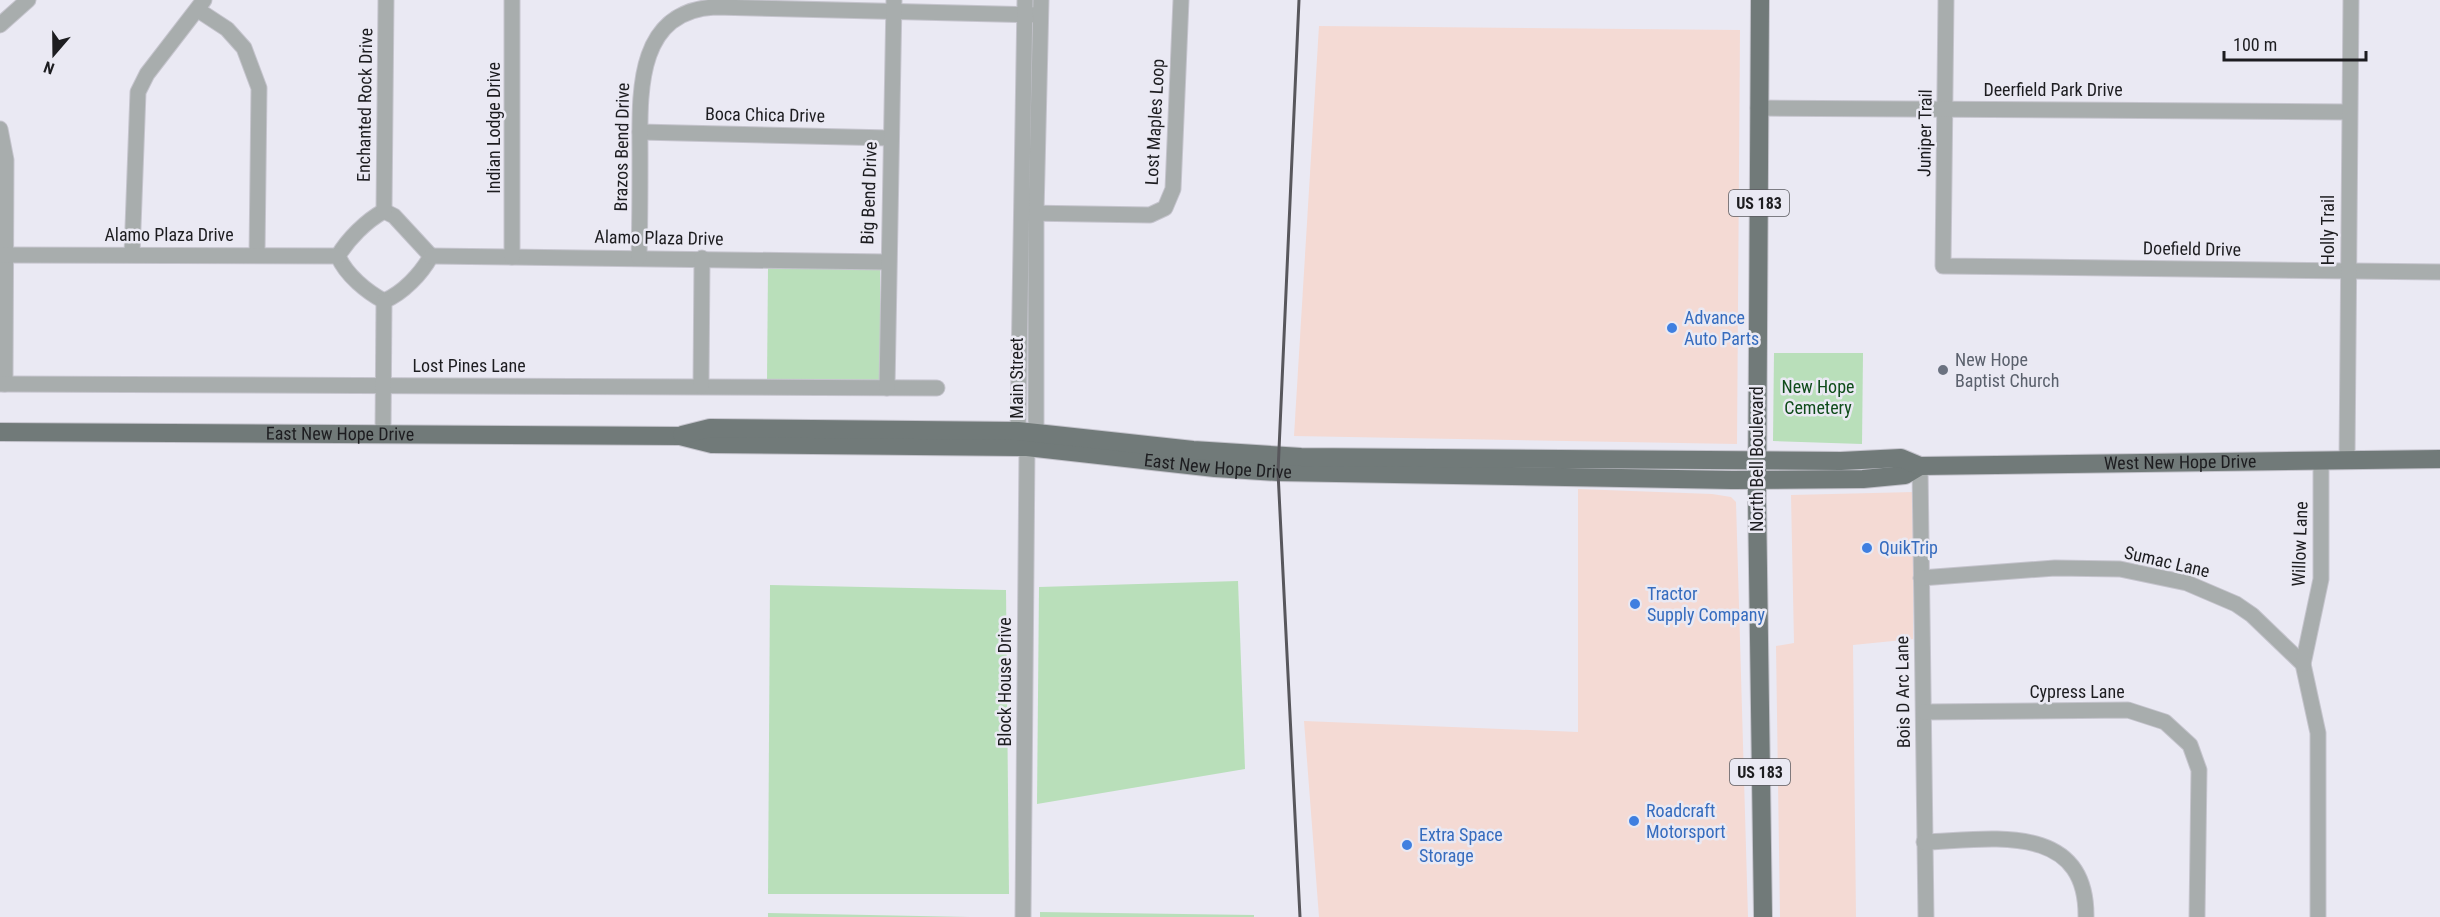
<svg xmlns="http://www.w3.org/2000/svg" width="2440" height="917" font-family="'Roboto Condensed',sans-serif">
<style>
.commercial{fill:#f4dad4}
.green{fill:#b9dfba}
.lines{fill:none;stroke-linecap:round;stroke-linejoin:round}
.minor-casing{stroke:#c5c4cd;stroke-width:17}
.major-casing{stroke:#c5c4cd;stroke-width:20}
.minor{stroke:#a8adad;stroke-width:15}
.major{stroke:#717a79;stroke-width:18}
.rail{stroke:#58575c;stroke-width:3}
.shop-dot{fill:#3f7fe0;stroke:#eae9f3;stroke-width:2}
.worship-dot{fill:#6b7280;stroke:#eae9f3;stroke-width:2}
.labels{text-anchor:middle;stroke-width:5;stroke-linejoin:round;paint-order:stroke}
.shield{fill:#eae9f3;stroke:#5a5a5f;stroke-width:1.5}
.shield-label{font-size:16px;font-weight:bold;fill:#1d1d20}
.street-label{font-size:18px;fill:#1d1d20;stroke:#eae9f3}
.shop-label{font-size:18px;fill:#366cbe;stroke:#eae9f3;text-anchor:start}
.worship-label{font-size:18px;fill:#5b616d;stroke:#eae9f3;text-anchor:start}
.park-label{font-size:18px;fill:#0f4c1a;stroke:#eae9f3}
</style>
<rect width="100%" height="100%" fill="#eae9f3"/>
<g class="commercial">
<polygon points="1319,26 1740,30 1737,444 1294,436"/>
<polygon points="1578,489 1712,494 1731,497 1736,502 1748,917 1319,917 1304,721 1578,732"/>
<polygon points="1914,492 1913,639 1853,645 1856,917 1780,917 1776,646 1794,643 1791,495"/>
</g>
<g class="green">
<polygon points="768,268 880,269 880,381 767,381"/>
<polygon points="1774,353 1863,353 1862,444 1773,441"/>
<polygon points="1238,581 1245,769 1037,804 1039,587"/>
<polygon points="770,585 1006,590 1009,894 768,894"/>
<polygon points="1040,912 1254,915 1254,917 1040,917"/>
<polygon points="768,913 970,917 768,917"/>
</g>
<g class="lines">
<g class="minor-casing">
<g id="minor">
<polyline points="1946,0 1943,266 2440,272"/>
<polyline points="198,10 227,29 244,48 259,88 257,255"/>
<polyline points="0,25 28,0"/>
<polyline points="1758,108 2348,112"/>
<polyline points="0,129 6,160 5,384"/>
<polyline points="640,132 890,138"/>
<path d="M384,211L394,216L431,256C421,274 403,293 384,301C367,292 346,275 338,256C348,239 366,221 384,211Z"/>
<polyline points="384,211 386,0"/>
<polyline points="1025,213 1150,215 1165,208 1173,189 1181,0"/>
<polyline points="132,254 138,92 147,74 204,0"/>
<polyline points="0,255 338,256"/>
<polyline points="431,256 887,262"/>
<polyline points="512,257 512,0"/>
<path d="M639,257C640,223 640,189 640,155C640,97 634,11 715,7L1040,15"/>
<polyline points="0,384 937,388"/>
<polyline points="701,386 702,258"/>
<polyline points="887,388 894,0"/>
<polyline points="383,433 384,301"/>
<polyline points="1030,442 1036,433 1036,213 1041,0"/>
<polyline points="2347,460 2351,0"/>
<polyline points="1920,466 1926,917"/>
<polyline points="1921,578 2055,568 2120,569 2187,583 2236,604 2252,615 2303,664 2318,733 2318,917"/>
<polyline points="2303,664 2321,579 2321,460"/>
<polyline points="1924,712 2128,710 2165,722 2190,745 2199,770 2197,917"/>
<path d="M1924,842C1988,840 2087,820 2086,917"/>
<polyline points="1023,917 1027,447 1018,431 1025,0"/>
</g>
</g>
<g class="major-casing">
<g id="major">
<polyline points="1760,0 1757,499 1763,917"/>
<path id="s1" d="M0,432L680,436L712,444L1027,447L1215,468L1278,472L1732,480L1863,479L1905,475L1920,466"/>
<path id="s2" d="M682,435L710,428L1018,431L1193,450L1301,457L1841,461L1901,458L1920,466L2440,459"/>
</g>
</g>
<use href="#minor" class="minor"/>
<use href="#major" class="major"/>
<polyline class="rail" points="1299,0 1278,472 1300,917"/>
</g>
<g class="shop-dot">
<circle cx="1672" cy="328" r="6"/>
<circle cx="1867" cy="548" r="6"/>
<circle cx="1635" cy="604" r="6"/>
<circle cx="1634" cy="821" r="6"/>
<circle cx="1407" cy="845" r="6"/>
</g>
<circle class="worship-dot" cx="1943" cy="370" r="6"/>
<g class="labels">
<g class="shield">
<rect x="1729" y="190" width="60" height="26" rx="4.5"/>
<rect x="1730" y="759" width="60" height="26" rx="4.5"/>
</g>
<g class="shield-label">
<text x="1759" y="209">US 183</text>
<text x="1760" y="778">US 183</text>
</g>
<g class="street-label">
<text x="2053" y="96">Deerfield Park Drive</text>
<text transform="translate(365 105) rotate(-89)" y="6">Enchanted Rock Drive</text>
<text transform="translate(765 115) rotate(1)" y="6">Boca Chica Drive</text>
<text transform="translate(1155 122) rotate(-87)" y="6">Lost Maples Loop</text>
<text transform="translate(494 128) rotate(-90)" y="6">Indian Lodge Drive</text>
<text transform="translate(1925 133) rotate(-89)" y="6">Juniper Trail</text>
<text transform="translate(622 147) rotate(-89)" y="6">Brazos Bend Drive</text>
<text transform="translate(869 193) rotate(-88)" y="6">Big Bend Drive</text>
<text transform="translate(2328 230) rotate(-90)" y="6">Holly Trail</text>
<text x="169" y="241">Alamo Plaza Drive</text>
<text transform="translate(659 238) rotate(1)" y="6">Alamo Plaza Drive</text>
<text transform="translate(2192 249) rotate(1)" y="6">Doefield Drive</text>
<text x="469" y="372">Lost Pines Lane</text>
<text transform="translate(1017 378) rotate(-90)" y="6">Main Street</text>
<text dy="6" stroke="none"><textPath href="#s1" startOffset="340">East New Hope Drive</textPath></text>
<text transform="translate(1757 459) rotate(-90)" y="6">North Bell Boulevard</text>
<text dy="6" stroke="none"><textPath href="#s2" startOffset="1502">West New Hope Drive</textPath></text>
<text dy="6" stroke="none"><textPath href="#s1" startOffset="1220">East New Hope Drive</textPath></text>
<text transform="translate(2300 544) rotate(-88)" y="6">Willow Lane</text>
<text transform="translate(2167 562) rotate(13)" y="6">Sumac Lane</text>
<text transform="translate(1005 682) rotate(-90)" y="6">Block House Drive</text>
<text transform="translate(1903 692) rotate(-91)" y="6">Bois D Arc Lane</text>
<text x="2077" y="698">Cypress Lane</text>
</g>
<g class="shop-label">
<text x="1684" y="324">Advance<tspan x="1684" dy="21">Auto Parts</tspan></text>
<text x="1879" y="554">QuikTrip</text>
<text x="1647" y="600">Tractor<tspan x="1647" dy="21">Supply Company</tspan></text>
<text x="1646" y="817">Roadcraft<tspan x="1646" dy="21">Motorsport</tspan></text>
<text x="1419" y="841">Extra Space<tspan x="1419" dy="21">Storage</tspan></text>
</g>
<g class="worship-label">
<text x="1955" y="366">New Hope<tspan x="1955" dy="21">Baptist Church</tspan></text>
</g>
<g class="park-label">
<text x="1818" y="393">New Hope<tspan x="1818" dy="21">Cemetery</tspan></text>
</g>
</g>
<g transform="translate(54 54) rotate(200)" stroke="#eae9f3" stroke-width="4.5" paint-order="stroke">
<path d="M0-4.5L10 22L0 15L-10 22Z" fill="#1d1d20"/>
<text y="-9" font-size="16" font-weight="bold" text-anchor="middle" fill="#1d1d20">N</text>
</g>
<path d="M2224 51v9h142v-9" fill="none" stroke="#1d1d20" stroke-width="3"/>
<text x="2233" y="51" font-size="18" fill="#1d1d20" stroke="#eae9f3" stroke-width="4.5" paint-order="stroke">100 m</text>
</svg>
